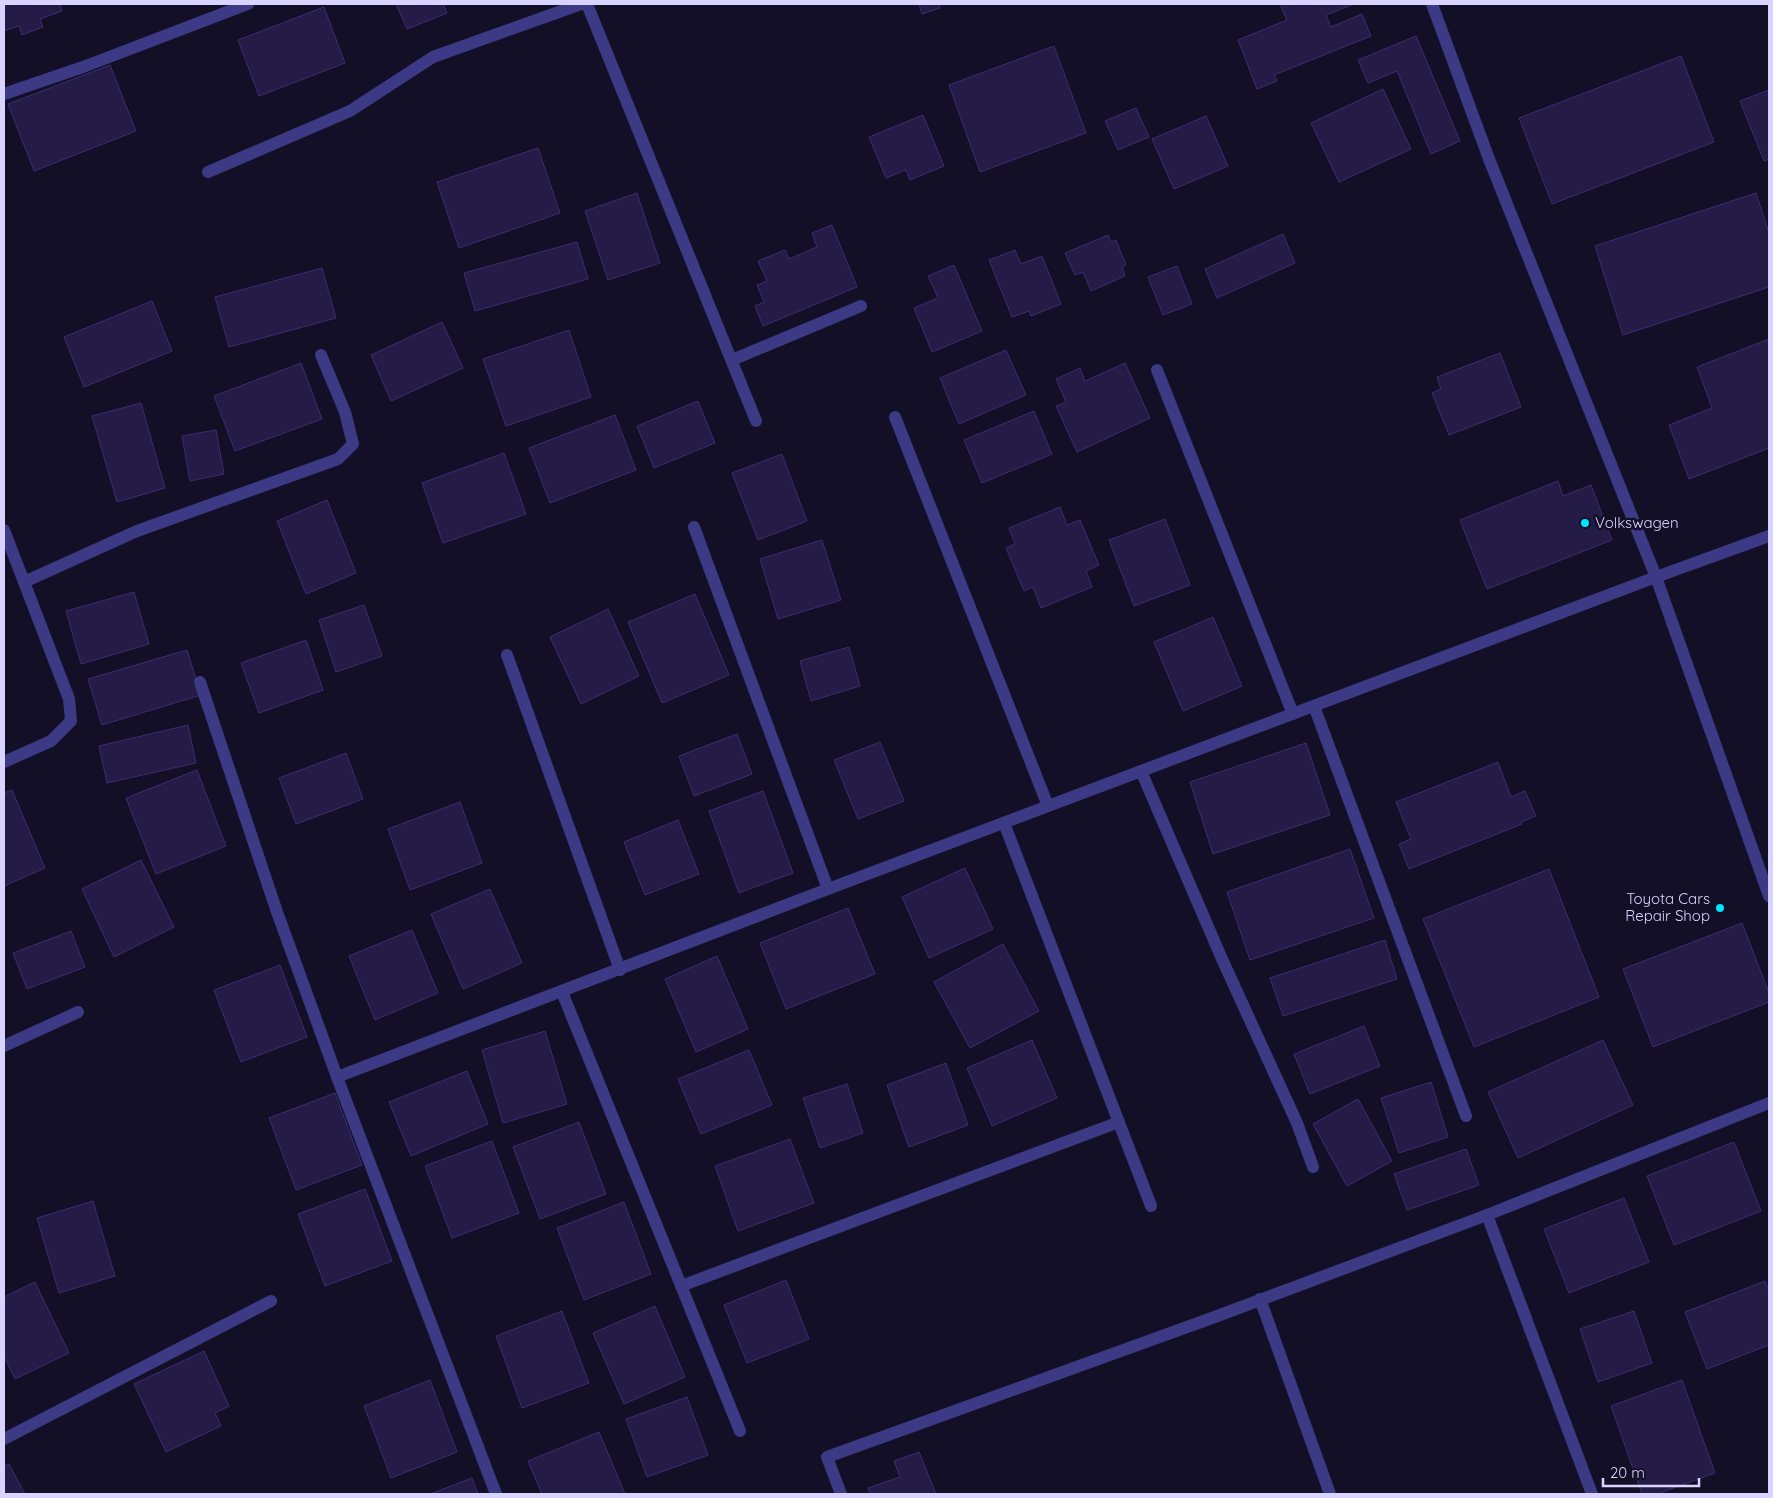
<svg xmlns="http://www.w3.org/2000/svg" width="1773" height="1498" font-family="Quicksand,sans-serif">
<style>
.building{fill:#241b47;stroke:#3b2d73}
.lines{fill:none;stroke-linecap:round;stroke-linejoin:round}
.minor{stroke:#3d3a85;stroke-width:12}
.tertiary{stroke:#3d3a85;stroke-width:12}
.poi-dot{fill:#00e5ff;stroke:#130f26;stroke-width:2}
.labels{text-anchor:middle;stroke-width:5;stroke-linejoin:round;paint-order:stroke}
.poi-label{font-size:15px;fill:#d9d4ff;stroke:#130f26;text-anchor:start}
</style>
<rect width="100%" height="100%" fill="#130f26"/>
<g class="building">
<polygon points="4,4 60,4 62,11 40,19 43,27 22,35 19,26 4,31"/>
<polygon points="396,4 443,4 447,13 407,29"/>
<polygon points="919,4 939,4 940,8 922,14"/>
<polygon points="1280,4 1354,4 1326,15 1331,27 1362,14 1371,36 1274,75 1277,81 1257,89 1238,40 1287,20"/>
<polygon points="324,7 345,63 259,96 238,40"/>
<polygon points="1416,36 1460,141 1431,154 1397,71 1368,83 1358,60"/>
<polygon points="1054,46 1086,133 980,172 949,85"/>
<polygon points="1681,56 1714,142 1552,204 1519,118"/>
<polygon points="110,65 136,131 34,171 8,104"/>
<polygon points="1383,89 1411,149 1339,182 1311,123"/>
<polygon points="1769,90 1769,159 1764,161 1740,101"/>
<polygon points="1136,108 1149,137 1118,150 1105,121"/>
<polygon points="923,115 944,166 910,180 906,170 886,178 869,137"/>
<polygon points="1206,116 1228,166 1174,189 1152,139"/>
<polygon points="538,148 560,213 459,248 437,182"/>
<polygon points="637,193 660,263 608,280 585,211"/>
<polygon points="1756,193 1769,233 1769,287 1623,335 1595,246"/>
<polygon points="832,225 857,287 763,326 755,306 764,302 757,285 767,281 758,261 785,250 789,259 817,247 812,233"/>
<polygon points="1283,234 1295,263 1217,298 1205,269"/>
<polygon points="1108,235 1111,242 1116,240 1126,265 1122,267 1125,276 1091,291 1083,272 1075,275 1065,253"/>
<polygon points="577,242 588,279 475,311 464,273"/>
<polygon points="1015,250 1021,264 1042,256 1061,304 1031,316 1029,311 1012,317 989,260"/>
<polygon points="954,265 982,331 932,352 914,308 938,298 928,276"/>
<polygon points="1177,266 1192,304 1163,315 1148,277"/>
<polygon points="322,268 336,318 229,347 215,297"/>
<polygon points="152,301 172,351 84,387 64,337"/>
<polygon points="442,322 463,368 391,401 371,355"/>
<polygon points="569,330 591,397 506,426 483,359"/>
<polygon points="1769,339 1769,448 1689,479 1669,425 1712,408 1697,367"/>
<polygon points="1006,350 1026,395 959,424 940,378"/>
<polygon points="1500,353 1521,407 1449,435 1432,393 1441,389 1437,377"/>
<polygon points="301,363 322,419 235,451 214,396"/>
<polygon points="1125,363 1150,418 1077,452 1056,406 1066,402 1056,379 1080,368 1085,381"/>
<polygon points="698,401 715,443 654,468 637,426"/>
<polygon points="141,403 165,488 117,502 92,416"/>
<polygon points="1034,411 1052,454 982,483 964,440"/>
<polygon points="615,415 636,470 550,503 529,448"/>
<polygon points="216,430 224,474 190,481 182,436"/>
<polygon points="504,453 526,514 443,543 422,483"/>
<polygon points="782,454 807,521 758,540 732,473"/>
<polygon points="1558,481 1563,496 1591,485 1612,540 1487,589 1460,520"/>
<polygon points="327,500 356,573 306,594 277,521"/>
<polygon points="1060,507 1067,525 1080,520 1099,565 1086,571 1092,587 1041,608 1033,587 1024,591 1006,548 1015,544 1009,528"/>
<polygon points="1165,519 1190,585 1134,606 1109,540"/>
<polygon points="822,540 841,600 778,619 760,559"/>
<polygon points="134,592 149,644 81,664 66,611"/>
<polygon points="695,594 729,675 662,703 628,622"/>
<polygon points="364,605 382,656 336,672 319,620"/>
<polygon points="608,609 639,676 581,704 550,637"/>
<polygon points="1213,617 1242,686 1183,711 1154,642"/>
<polygon points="306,640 323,690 259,713 241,663"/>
<polygon points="849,647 860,686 811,701 800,661"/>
<polygon points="187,650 201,695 102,725 88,679"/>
<polygon points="188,725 196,763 107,783 99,746"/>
<polygon points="737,734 752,774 694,796 679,756"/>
<polygon points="880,742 904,801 858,819 834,760"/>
<polygon points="1306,743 1330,815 1213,854 1190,782"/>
<polygon points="346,753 363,799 296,824 279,778"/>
<polygon points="1498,762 1511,797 1525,791 1536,816 1521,822 1522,824 1409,869 1399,844 1411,839 1396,802"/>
<polygon points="197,770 226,846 156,874 126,798"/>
<polygon points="12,790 45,868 4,886 4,793"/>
<polygon points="763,791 793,873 739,893 709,811"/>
<polygon points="460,802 482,863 410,890 388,829"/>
<polygon points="678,820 699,874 645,895 624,842"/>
<polygon points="1350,849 1374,918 1250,960 1227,892"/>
<polygon points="141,860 174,927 114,957 82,889"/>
<polygon points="965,868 993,929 929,958 902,897"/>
<polygon points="1549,869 1599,997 1474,1047 1423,919"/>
<polygon points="490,889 522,963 463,989 431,914"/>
<polygon points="848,908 875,974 786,1009 760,943"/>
<polygon points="1742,923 1769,993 1769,1002 1653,1047 1623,969"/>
<polygon points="412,930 438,993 375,1020 349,956"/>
<polygon points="71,931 85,967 27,989 13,953"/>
<polygon points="1385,940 1397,979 1283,1016 1270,978"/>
<polygon points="1003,944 1039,1011 970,1048 934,982"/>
<polygon points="717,956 748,1029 696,1052 665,979"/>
<polygon points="280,965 307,1037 241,1062 214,990"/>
<polygon points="1364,1026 1380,1066 1310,1094 1294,1054"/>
<polygon points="545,1031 567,1104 503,1123 482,1050"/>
<polygon points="1032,1040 1057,1098 992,1126 967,1068"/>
<polygon points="1603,1040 1633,1105 1518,1158 1488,1092"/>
<polygon points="749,1050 772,1105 701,1134 678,1079"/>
<polygon points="946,1063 968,1125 909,1147 887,1085"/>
<polygon points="467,1071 488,1124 411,1156 389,1102"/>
<polygon points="1431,1082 1448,1137 1399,1153 1381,1098"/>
<polygon points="847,1084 863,1133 820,1148 803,1098"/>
<polygon points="335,1093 362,1165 296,1190 269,1118"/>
<polygon points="1358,1099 1392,1161 1347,1186 1313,1124"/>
<polygon points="579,1122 606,1194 540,1219 513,1147"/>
<polygon points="790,1139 814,1203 738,1231 715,1166"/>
<polygon points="492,1141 519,1213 452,1238 425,1166"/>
<polygon points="1734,1142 1761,1211 1674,1245 1647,1176"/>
<polygon points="1466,1149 1479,1185 1407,1210 1394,1174"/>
<polygon points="365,1189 392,1261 325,1286 298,1214"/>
<polygon points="1624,1198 1649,1262 1569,1293 1544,1229"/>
<polygon points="93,1201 115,1276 59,1293 37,1218"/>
<polygon points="624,1202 651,1274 584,1300 557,1228"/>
<polygon points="786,1280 809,1339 747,1363 724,1305"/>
<polygon points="1765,1281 1769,1292 1769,1345 1707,1369 1685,1312"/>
<polygon points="35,1282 69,1353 15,1379 4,1356 4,1297"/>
<polygon points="655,1306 685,1377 624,1404 593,1333"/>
<polygon points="562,1311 589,1383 522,1408 496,1336"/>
<polygon points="1634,1311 1652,1363 1598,1382 1580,1329"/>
<polygon points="204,1351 229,1406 215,1413 221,1426 166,1452 134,1384"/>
<polygon points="430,1380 457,1452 391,1478 364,1406"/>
<polygon points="1682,1380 1715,1473 1657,1494 1642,1494 1611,1406"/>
<polygon points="687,1397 708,1455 647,1477 626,1419"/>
<polygon points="599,1432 625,1494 542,1494 528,1461"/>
<polygon points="919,1452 936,1494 870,1494 868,1488 900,1477 894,1461"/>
<polygon points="9,1464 25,1494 4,1494 4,1466"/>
<polygon points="472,1478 478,1494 430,1494"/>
</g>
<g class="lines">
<g class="minor">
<polyline points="587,4 756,421"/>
<polyline points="4,94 83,67 248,4"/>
<polyline points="208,172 350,111 433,57 581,4"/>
<polyline points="732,360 861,306"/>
<polyline points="1157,370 1293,714"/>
<polyline points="895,417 1048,806"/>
<polyline points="694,527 828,889"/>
<polyline points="4,530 69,699 71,721 51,741 4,762"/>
<polyline points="24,582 137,531 338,459 353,444 345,412 321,355"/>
<polyline points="507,655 620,970"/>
<polyline points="200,682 277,912 337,1077 496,1494"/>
<polyline points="1314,706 1466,1116"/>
<polyline points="1141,771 1222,959 1297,1123 1313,1167"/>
<polyline points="1004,823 1151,1206"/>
<polyline points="562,992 740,1431"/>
<polyline points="4,1046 78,1012"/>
<polyline points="337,1077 828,889 1656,577 1769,536"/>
<polyline points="1487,1215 1592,1494"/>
<polyline points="681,1286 1119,1122"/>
<polyline points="1260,1299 1330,1494"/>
<polyline points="4,1439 271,1301"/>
<polyline points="841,1494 827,1457 1212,1318 1487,1215 1769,1103"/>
</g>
<polyline class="tertiary" points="1432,4 1489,159 1656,577 1769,896"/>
</g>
<g class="poi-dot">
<circle cx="1585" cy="523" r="5"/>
<circle cx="1720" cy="908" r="5"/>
</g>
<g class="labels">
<g class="poi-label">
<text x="1595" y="528">Volkswagen</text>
<text x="1710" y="904" text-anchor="end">Toyota Cars<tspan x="1710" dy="17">Repair Shop</tspan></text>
</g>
</g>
<rect width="1773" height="1498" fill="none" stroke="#d9d4ff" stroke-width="10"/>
<path d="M1603 1478v8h96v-8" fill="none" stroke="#d9d4ff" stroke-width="2.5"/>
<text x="1610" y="1478" font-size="15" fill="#d9d4ff" stroke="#130f26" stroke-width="4" paint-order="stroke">20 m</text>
</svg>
